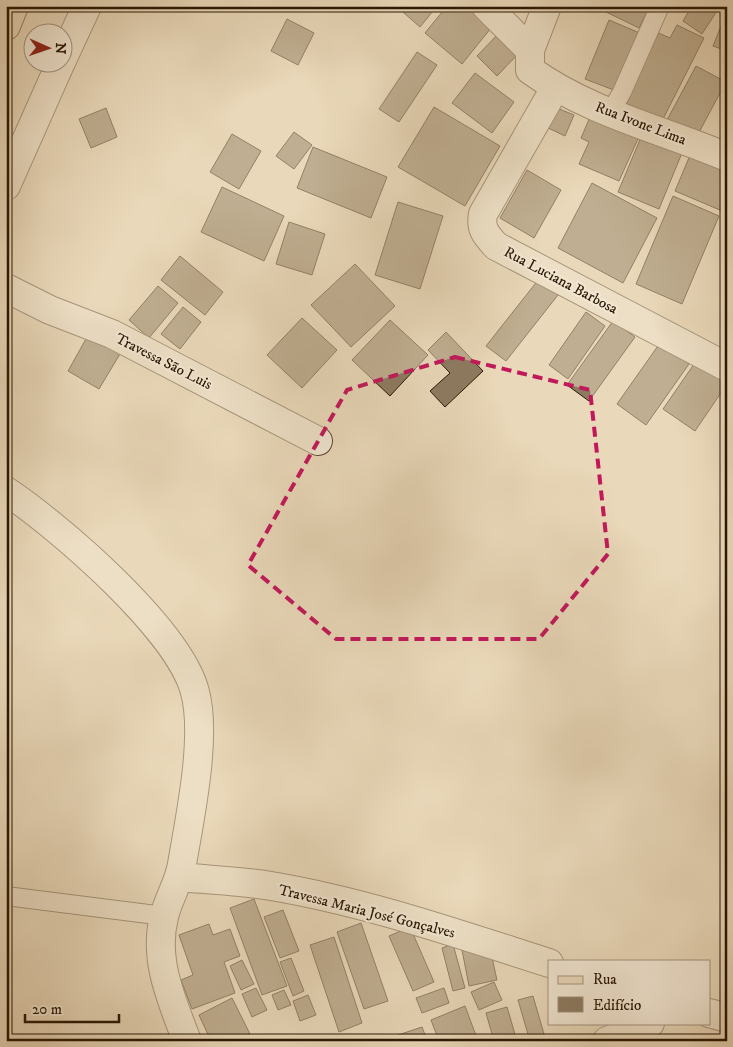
<svg xmlns="http://www.w3.org/2000/svg" width="733" height="1047" font-family="'IM FELL DW Pica',serif">
<style>
.building{fill:#8d7b61;stroke:#291602}
.lines{fill:none;stroke-linecap:round;stroke-linejoin:round}
.service-casing{stroke:#594630;stroke-width:20}
.minor-casing{stroke:#594630;stroke-width:30}
.primary-casing{stroke:#291602;stroke-width:30}
.service{stroke:#f1e6d2;stroke-width:18}
.minor{stroke:#f1e6d2;stroke-width:28}
.primary{stroke:#e9d8b9;stroke-width:28}
.marked{fill:none;stroke:#c2185b;stroke-width:4;stroke-dasharray:10 6;stroke-linejoin:round}
.labels{text-anchor:middle;stroke-width:4.5;stroke-linejoin:round;paint-order:stroke}
.street-label{font-size:15px;fill:#291602;stroke:#f1e6d2}
</style>
<rect width="100%" height="100%" fill="#e9d8b9"/>
<filter id="stains"><feTurbulence type="fractalNoise" baseFrequency=".004" numOctaves="4"/><feColorMatrix values="0 0 0 0 .2 0 0 0 0 .09 0 0 0 0 .02 0 0 0 .5 -.17"/></filter>
<radialGradient id="worn" r=".72"><stop offset=".6" stop-color="#630" stop-opacity="0"/><stop offset="1" stop-color="#630" stop-opacity=".3"/></radialGradient>
<g class="building">
<polygon points="396,6 437,6 420,27"/>
<polygon points="447,6 475,6 495,23 462,64 425,33"/>
<polygon points="604,6 650,6 639,28 602,10"/>
<polygon points="692,6 710,6 717,11 702,34 683,21"/>
<polygon points="727,11 727,51 713,46"/>
<polygon points="287,19 314,33 298,65 271,51"/>
<polygon points="609,20 642,34 619,92 585,79"/>
<polygon points="677,25 704,38 662,121 620,100 654,31 670,38"/>
<polygon points="500,32 520,52 497,76 477,56"/>
<polygon points="417,52 437,65 399,122 379,109"/>
<polygon points="696,66 726,82 697,136 667,120"/>
<polygon points="475,73 514,102 492,133 452,103"/>
<polygon points="552,106 574,115 565,136 544,126"/>
<polygon points="434,107 500,146 465,206 398,167"/>
<polygon points="106,108 117,137 91,148 79,119"/>
<polygon points="594,108 642,130 619,181 579,164 589,142 581,138"/>
<polygon points="644,130 684,148 659,209 618,192"/>
<polygon points="294,132 312,145 294,169 276,156"/>
<polygon points="232,134 261,151 239,189 210,172"/>
<polygon points="694,146 727,160 727,213 675,191"/>
<polygon points="313,147 387,177 371,218 297,188"/>
<polygon points="527,170 561,190 534,238 500,218"/>
<polygon points="592,183 657,218 623,283 558,248"/>
<polygon points="222,187 284,216 264,261 201,232"/>
<polygon points="673,196 719,216 682,304 636,284"/>
<polygon points="398,202 443,216 420,289 375,275"/>
<polygon points="289,222 325,234 312,275 276,264"/>
<polygon points="180,256 223,292 205,315 161,280"/>
<polygon points="355,264 395,306 351,347 311,305"/>
<polygon points="539,279 558,295 506,361 486,346"/>
<polygon points="158,286 178,303 149,338 129,320"/>
<polygon points="183,307 201,322 180,349 161,334"/>
<polygon points="727,310 727,325 721,323"/>
<polygon points="586,312 605,326 568,379 549,365"/>
<polygon points="302,318 337,350 302,388 267,355"/>
<polygon points="390,320 428,355 390,396 352,360"/>
<polygon points="613,321 635,337 589,401 567,385"/>
<polygon points="91,330 123,349 99,389 68,371"/>
<polygon points="446,332 483,371 445,407 430,391 450,373 428,350"/>
<polygon points="660,343 689,364 646,425 617,404"/>
<polygon points="701,354 727,371 727,384 695,431 663,409"/>
<polygon points="254,899 287,986 262,995 230,908"/>
<polygon points="283,910 299,951 280,958 264,917"/>
<polygon points="361,923 388,1001 364,1009 337,932"/>
<polygon points="209,924 213,935 230,929 240,956 224,962 235,993 192,1009 181,980 193,975 179,935"/>
<polygon points="410,927 434,982 413,991 389,936"/>
<polygon points="334,937 362,1023 339,1032 310,945"/>
<polygon points="453,944 465,988 453,991 442,948"/>
<polygon points="489,944 497,980 469,986 462,950"/>
<polygon points="291,958 304,991 293,996 280,962"/>
<polygon points="242,960 254,984 241,990 230,966"/>
<polygon points="494,982 502,1000 479,1010 471,992"/>
<polygon points="256,988 267,1010 252,1017 242,994"/>
<polygon points="444,988 449,1003 422,1013 416,998"/>
<polygon points="284,990 291,1005 278,1010 272,995"/>
<polygon points="308,995 316,1015 300,1021 293,1001"/>
<polygon points="533,996 546,1041 530,1041 518,1000"/>
<polygon points="232,998 250,1034 235,1041 211,1041 199,1015"/>
<polygon points="465,1006 478,1041 439,1041 431,1020"/>
<polygon points="507,1007 517,1041 494,1041 486,1013"/>
<polygon points="422,1027 427,1040 400,1041 398,1035"/>
</g>
<g class="lines">
<g class="service-casing">
<g id="service">
<polyline points="610,113 622,92 660,6"/>
<polyline points="6,896 164,916"/>
</g>
</g>
<g class="minor-casing">
<g id="minor">
<polyline points="486,6 530,50"/>
<path d="M547,6L530,50V70C588,112 660,129 727,157"/>
<polyline points="62,60 87,6"/>
<path d="M555,88L483,214C480,229 486,235 496,246L727,367"/>
<polyline points="6,186 61,62"/>
<polyline points="6,288 50,310 112,334 318,441"/>
<path d="M6,491C60,527 179,630 195,692C207,737 190,817 182,864C179,883 168,899 164,917C153,960 172,1001 187,1041"/>
<path d="M180,877C210,880 241,881 271,886C366,902 458,934 549,963"/>
<polyline points="709,1013 727,1018"/>
<polyline points="607,1041 650,1023"/>
</g>
</g>
<g class="primary-casing">
<polyline id="primary" points="6,26 14,6"/>
</g>
<use href="#service" class="service"/>
<use href="#minor" class="minor"/>
<use href="#primary" class="primary"/>
</g>
<path d="M0 0H733V1047H0ZM455,357L590,390L608,554L539,639H336L248,565L347,390Z" fill="#e9d8b9" fill-opacity=".55" fill-rule="evenodd"/>
<path class="marked" d="M455,357L590,390L608,554L539,639H336L248,565L347,390Z"/>
<g class="labels">
<g class="street-label">
<text transform="translate(641 123) rotate(21)" y="5">Rua Ivone Lima</text>
<text transform="translate(561 280) rotate(28)" y="5">Rua Luciana Barbosa</text>
<text transform="translate(164 361) rotate(27)" y="5">Travessa São Luis</text>
<text transform="translate(367 911) rotate(14)" y="5">Travessa Maria José Gonçalves</text>
</g>
</g>
<rect width="733" height="1047" fill="none" stroke="#e9d8b9" stroke-width="25"/>
<rect x="8" y="8" width="718" height="1032" fill="none" stroke="#291602" stroke-width="2.5"/>
<rect x="12" y="12" width="708" height="1022" fill="none" stroke="#291602"/>
<rect x="548" y="960" width="162" height="65" fill="#f1e6d2" stroke="#a1937f"/>
<rect x="558" y="976" width="25" height="8" fill="#e9d8b9" stroke="#a1937f"/>
<text x="593" y="984" font-size="15" fill="#291602">Rua</text>
<rect x="558" y="997" width="25" height="15" fill="#8d7b61" stroke="#a1937f"/>
<text x="593" y="1010" font-size="15" fill="#291602">Edifício</text>
<g transform="translate(48 48) rotate(92)"><circle r="24" fill="#f1e6d2" stroke="#a1937f"/>
<path d="M0-4L9 19L0 12L-9 19Z" fill="#8f2418"/>
<text y="-8" font-size="14" font-weight="bold" text-anchor="middle" fill="#291602">N</text>
</g>
<path d="M25 1014v8h94v-8" fill="none" stroke="#291602" stroke-width="2.5"/>
<text x="32" y="1014" font-size="15" fill="#291602" stroke="#f1e6d2" stroke-width="4" paint-order="stroke">20 m</text>
<rect width="100%" height="100%" filter="url(#stains)"/>
<rect width="100%" height="100%" fill="url(#worn)"/>
</svg>
